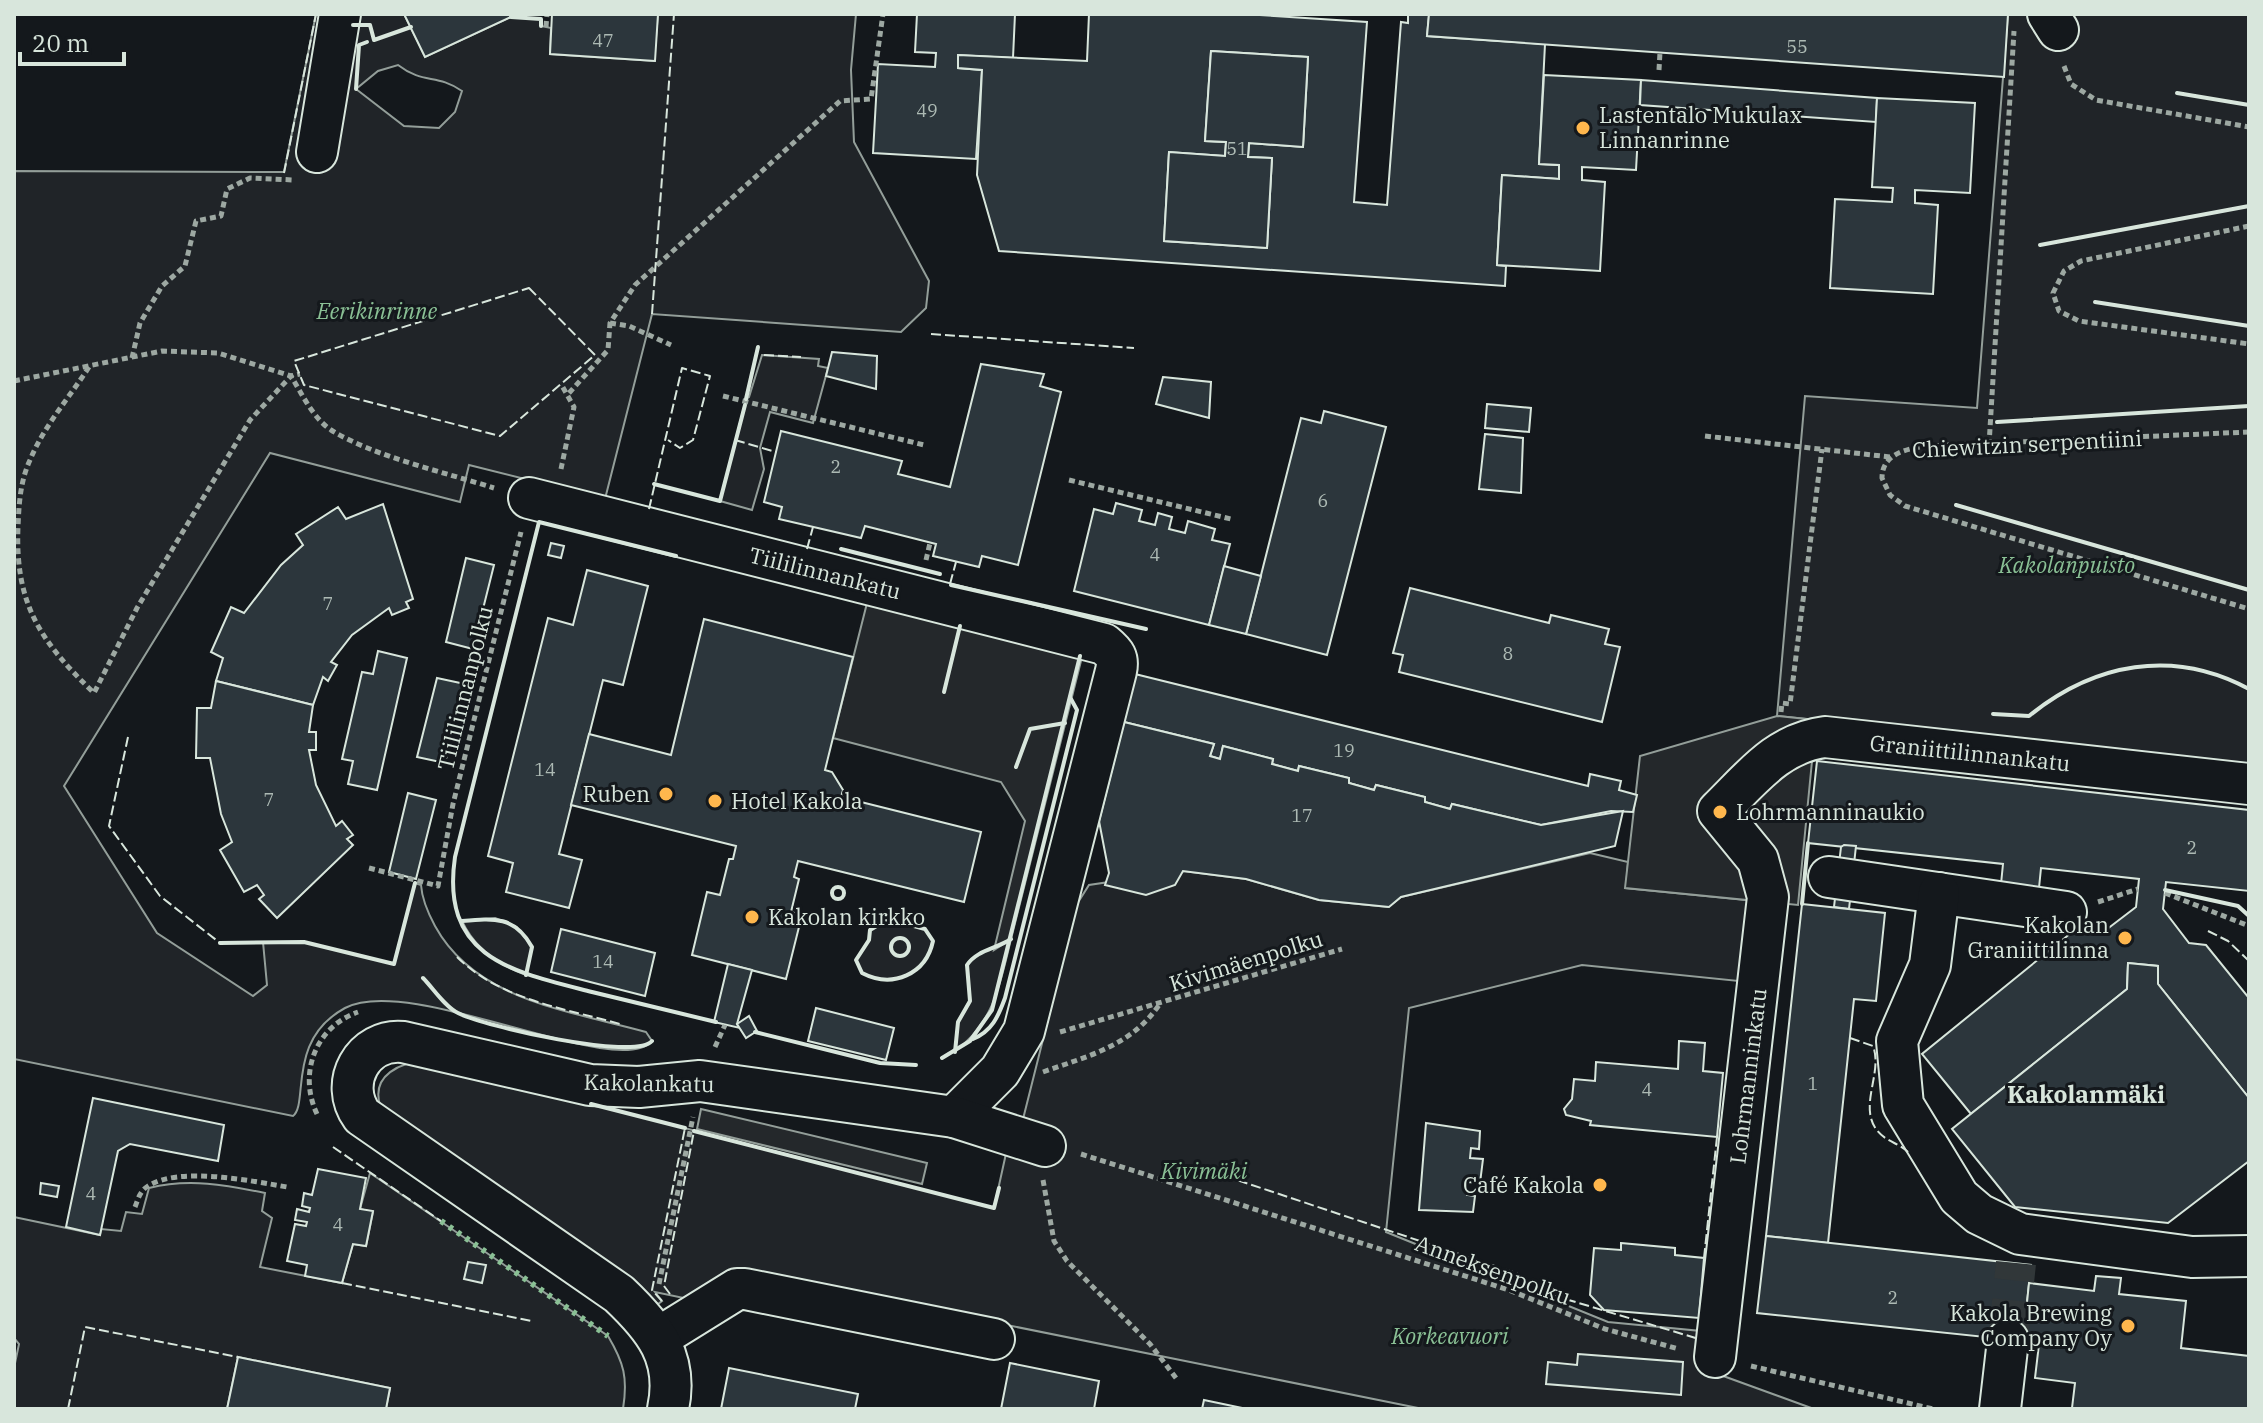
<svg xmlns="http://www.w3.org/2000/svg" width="2263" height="1423" font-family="'IBM Plex Serif',serif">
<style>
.green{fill:#202428;stroke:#939e99;stroke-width:2;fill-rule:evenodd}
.parking{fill:#24282b;stroke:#939e99;stroke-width:2}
.building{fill:#2c363c;stroke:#d8e6dc;stroke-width:2;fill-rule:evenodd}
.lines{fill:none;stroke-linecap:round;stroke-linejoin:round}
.minor-tunnel{stroke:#313739;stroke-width:40;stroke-dasharray:40 20;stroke-linecap:butt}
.minor-casing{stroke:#d8e6dc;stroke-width:44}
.path{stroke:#9da8a2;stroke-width:5;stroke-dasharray:6 4;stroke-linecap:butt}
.minor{stroke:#14181c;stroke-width:40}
.hedge{stroke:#8ac095;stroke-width:6;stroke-dasharray:4 6;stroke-linecap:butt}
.fence{stroke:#d8e6dc;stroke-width:2;stroke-dasharray:10 4;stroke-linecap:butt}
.wall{stroke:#d8e6dc;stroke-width:4}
.poi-dot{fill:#ffb74d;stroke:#14181c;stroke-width:3}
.labels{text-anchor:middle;stroke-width:6;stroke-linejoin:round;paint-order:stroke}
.number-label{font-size:18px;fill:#adbab4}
.poi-label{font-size:22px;fill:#d8e6dc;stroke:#14181c;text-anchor:start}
.park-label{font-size:22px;font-style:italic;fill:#8ac095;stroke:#14181c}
.street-label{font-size:22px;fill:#d8e6dc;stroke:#14181c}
.neighbourhood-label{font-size:24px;font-weight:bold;fill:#d8e6dc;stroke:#14181c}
</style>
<rect width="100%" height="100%" fill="#14181c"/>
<g class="green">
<path d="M316,14H404L425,57L511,17L541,19V26L551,28L550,54L654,61L658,14H856L851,70L854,142L929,281L926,308L901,332L652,314L605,499L469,465L460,502L270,453L64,786L157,933L253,996L267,985L263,942H304L394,964L415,883L421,885C422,900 428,913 435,926C476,1001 571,1011 646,1032L652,1041C617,1081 411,973 345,1008C286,1040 309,1104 293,1116L14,1059V171L284,172ZM398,65C424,85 436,73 462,91L455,112L439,128L404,126L356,89L378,71Z"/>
<polygon points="2008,14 2249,14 2249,766 1777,716 1805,396 1977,408"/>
<polygon points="762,355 819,359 818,366 828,368 813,423 770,412 760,448 764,469 752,510 720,501 746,399 749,397"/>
<path d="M1590,853L1628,862L1626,888L1756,901L1748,982L1582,965L1409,1008L1386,1232L1608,1322L1711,1332L1704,1369L1814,1409H1423L759,1275L698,1301L655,1292L662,1301L658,1304L380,1105C371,1075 401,1062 425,1061L994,1208L1007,1149L1017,1143L1077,904L1089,885L1183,871L1246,879L1319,900L1388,907L1401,897Z"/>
<path d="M495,918L517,927L532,947L526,975C498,965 475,949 462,921Z"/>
<path d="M888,919L925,929L933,941C926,974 893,989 862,973L856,960L869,940L870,930Z"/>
<path d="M1011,939C1000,984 994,1023 955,1051L958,1022L970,1000L967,965C977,950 996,949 1011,939Z"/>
<path d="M370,1173L608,1336C624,1363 628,1378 623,1409H386L390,1388L238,1357L227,1409H14V1368L19,1344L14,1338V1217L100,1235L101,1229L121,1231L126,1212L142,1214L149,1188C189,1178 226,1185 265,1193L262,1211L272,1218L260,1267L342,1283L353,1244L366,1246L373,1212L360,1209Z"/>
</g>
<g class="parking">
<polygon points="867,603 1082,657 1011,939 994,950 1025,821 1001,782 833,738"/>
<polygon points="1777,716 1816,720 1798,905 1625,888 1640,756"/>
<polygon points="701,1109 927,1163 922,1184 697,1129"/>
</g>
<g class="building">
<polygon points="404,14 510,14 511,17 425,57"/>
<polygon points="552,14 658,14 655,61 550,54"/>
<polygon points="917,14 1015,14 1013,58 958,55 958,68 982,70 976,159 873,153 878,64 935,67 936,53 915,52"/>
<path d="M1089,14H1243L1367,22L1354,202L1387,205L1401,22L1408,23V14L1429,15L1427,36L1545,44L1539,164L1559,165V179L1502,175L1497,265L1506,266L1505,286L999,251L977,175L982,70L958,68V55L1087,61ZM1211,51L1308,57L1303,147L1249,143L1248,157L1272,158L1267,248L1164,241L1169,152L1225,156L1226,142L1205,141Z"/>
<polygon points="2008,14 2004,77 1427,36 1429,14"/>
<polygon points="1211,51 1308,57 1303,147 1249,143 1248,157 1272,158 1267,248 1164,241 1169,152 1225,156 1226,142 1205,141"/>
<polygon points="1544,75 1641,80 1636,170 1582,167 1582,180 1605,182 1600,271 1497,265 1502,175 1559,179 1559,165 1539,164"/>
<polygon points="1641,80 1877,98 1876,122 1640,105"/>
<polygon points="1877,98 1975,103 1970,193 1915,190 1915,203 1938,205 1933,294 1830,288 1835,199 1892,202 1893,188 1872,187"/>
<polygon points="832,352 877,356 876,389 826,376"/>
<polygon points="981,364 1044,374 1040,386 1061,392 1018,565 982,556 979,567 933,556 936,544 865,526 861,538 779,519 782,507 764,502 781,431 902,461 898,474 950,487"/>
<polygon points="1163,377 1211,382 1209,418 1156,404"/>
<polygon points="1487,404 1531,408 1529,432 1485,428"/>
<polygon points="1324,411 1386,427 1327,655 1246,634 1301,418 1321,423"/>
<polygon points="1485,434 1523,438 1521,493 1479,489"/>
<polygon points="1116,503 1142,510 1139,521 1155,525 1158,513 1172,517 1169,529 1185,533 1188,521 1215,529 1212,540 1230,544 1209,625 1074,591 1094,509 1113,514"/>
<polygon points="383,504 413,599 406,602 409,608 392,615 389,608 352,635 331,662 337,665 328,681 323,677 313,705 216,681 223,658 211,652 231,607 244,613 281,565 303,545 296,534 338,507 346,519"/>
<polygon points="551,543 564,546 561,558 548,555"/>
<polygon points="466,558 494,565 473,649 446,642"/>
<polygon points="1224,566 1261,576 1246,634 1209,625"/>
<polygon points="587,570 648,586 623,685 603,680 559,854 582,860 569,908 506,892 513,863 488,856 548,618 573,625"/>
<polygon points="1410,588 1549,623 1551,615 1609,629 1605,644 1620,647 1602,722 1399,672 1403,655 1393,653"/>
<polygon points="704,619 853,657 825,770 832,772 843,790 841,797 981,832 964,902 798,861 794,877 799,879 791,912 802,915 786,979 692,955 707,892 720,895 729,859 733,859 736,846 571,805 589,734 671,755"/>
<polygon points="378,651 407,658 377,790 348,784 353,761 342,759 362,672 373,674"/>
<polygon points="1135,674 1588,786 1590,774 1621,781 1619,790 1637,795 1633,812 1611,811 1541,825 1452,804 1450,809 1425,802 1425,797 1376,785 1374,790 1349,783 1349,778 1299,766 1298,771 1272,764 1273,759 1223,746 1220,759 1210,756 1214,744 1124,722"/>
<polygon points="437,678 465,684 445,763 417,757"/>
<polygon points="216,681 313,705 309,732 316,732 316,750 309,750 316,785 336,826 342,821 353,835 347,839 353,845 277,918 259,899 264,895 257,885 244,892 220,850 232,842 221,814 210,758 196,758 197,708 211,708"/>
<polygon points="1124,722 1214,744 1210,756 1220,759 1223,746 1273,759 1272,764 1298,771 1299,766 1349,778 1349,783 1374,790 1376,785 1425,797 1425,802 1450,809 1452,804 1541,825 1623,811 1615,846 1401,897 1389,907 1319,900 1246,879 1183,871 1175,885 1146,895 1105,885 1109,873 1099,821"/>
<polygon points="1817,761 2249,810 2249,891 2166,882 2163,909 2189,943 2206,945 2249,998 2249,1098 2158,984 2158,966 2128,963 2127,989 1971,1114 1922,1054 2077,928 2102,933 2136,907 2139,879 2041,868 2039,888 2001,884 2003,864 1808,843"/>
<polygon points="408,793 436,800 416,879 389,872"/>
<polygon points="1844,845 1856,846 1849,909 1834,907 1841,847"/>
<polygon points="1802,904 1885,913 1876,1001 1854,999 1828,1243 1766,1236"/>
<polygon points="561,929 655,953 645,996 551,972"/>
<polygon points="2128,963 2158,966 2158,984 2249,1098 2249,1161 2168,1223 2015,1207 1952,1129 2127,989"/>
<polygon points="728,964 752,970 737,1024 740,1028 714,1022"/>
<polygon points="816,1008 894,1028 886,1060 808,1041"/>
<polygon points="749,1016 757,1031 746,1038 737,1024"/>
<polygon points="1679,1041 1705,1043 1703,1071 1723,1073 1717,1137 1590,1125 1591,1121 1566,1115 1564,1109 1572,1099 1574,1079 1595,1081 1596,1062 1678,1069"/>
<polygon points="93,1098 224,1125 218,1161 130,1144 118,1151 100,1235 66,1227"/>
<polygon points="1426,1123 1480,1131 1479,1149 1471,1148 1470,1158 1483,1159 1480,1183 1468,1182 1467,1195 1475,1196 1473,1212 1419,1210"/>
<polygon points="318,1169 366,1178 360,1209 373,1211 366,1246 353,1244 342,1283 305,1276 307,1265 287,1261 295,1224 306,1226 307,1222 295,1220 297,1209 309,1212 310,1208 302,1206 304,1193 312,1195"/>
<polygon points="41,1183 59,1186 57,1197 40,1194"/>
<polygon points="1766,1236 2031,1265 2023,1341 1757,1313"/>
<polygon points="1621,1243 1675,1248 1675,1255 1704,1258 1699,1318 1604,1310 1590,1295 1594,1248 1621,1250"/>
<polygon points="468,1262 486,1265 482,1283 464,1279"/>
<polygon points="2096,1276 2121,1278 2119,1294 2186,1301 2181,1348 2249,1356 2249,1409 2072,1408 2075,1383 2035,1378 2039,1344 2023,1341 2029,1283 2094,1291"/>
<polygon points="1578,1354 1683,1362 1681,1395 1546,1384 1548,1362 1577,1365"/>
<polygon points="238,1357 390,1388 386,1409 227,1409"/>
<polygon points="1010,1363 1099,1381 1094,1409 1001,1409"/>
<polygon points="729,1368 858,1394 855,1409 721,1409"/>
<polygon points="1204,1400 1247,1409 1202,1409"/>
</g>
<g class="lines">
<polyline class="minor-tunnel" points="2008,1340 2016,1263"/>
<g class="minor-casing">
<g id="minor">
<polyline points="2048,14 2058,30"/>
<polyline points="317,152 340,14"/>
<path d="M529,498L1104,644C1115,653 1119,658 1116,671L1024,1031L1000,1071L954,1117"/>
<polyline points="1829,877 2066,912"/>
<polyline points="1939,893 1930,965 1897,1041 1903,1105 1959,1197 1979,1214 2020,1234 2192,1257 2249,1256"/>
<polyline points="658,1338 737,1289 745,1289 994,1339"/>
<path d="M1715,1357L1768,897L1758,860L1718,811C1751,779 1777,743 1825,737L2249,784"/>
<path d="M668,1409C679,1358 655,1328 619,1294L362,1116C338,1083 363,1038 403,1042L590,1085L639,1087L700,1081L954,1117L1045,1146"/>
<polyline points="2000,1409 2008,1340"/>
</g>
</g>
<g class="path">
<polyline points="546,27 547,14"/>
<polyline points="2064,66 2071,84 2096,100 2249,127"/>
<polyline points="1659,70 1660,52"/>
<polyline points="2249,226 2081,261 2064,271 2053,293 2059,311 2079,321 2249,344"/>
<polyline points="610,323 629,326 671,345"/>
<polyline points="132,358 140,323 162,286 185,266 196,221 221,216 227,189 250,178 294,180"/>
<path d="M89,367C69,398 44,426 30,460C20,482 19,504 18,527C15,604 40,641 94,693L137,608L250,420L291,376C302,394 313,418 331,430C375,457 444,472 494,488"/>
<polyline points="14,381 162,351 218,353 291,376 300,374"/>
<polyline points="569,393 608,350 610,323 635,285 840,101 871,99 883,14"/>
<polyline points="723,396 924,445"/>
<path d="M2249,432L1925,446C1906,449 1882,454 1882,478L1890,495L1905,506L2249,609"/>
<polyline points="1705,436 1890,457"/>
<polyline points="1989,445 2014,31"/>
<polyline points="561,469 574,407 561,384"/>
<polyline points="1069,480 1231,519"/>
<polyline points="926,560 930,543"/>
<polyline points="1781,712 1782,703 1790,704 1822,449"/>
<polyline points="369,868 438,886 453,804 521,532"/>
<polyline points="2165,893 2249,926"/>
<polyline points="2098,902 2138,889"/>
<polyline points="1060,1032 1342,949"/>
<polyline points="715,1047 725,1025"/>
<path d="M1043,1072C1088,1056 1131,1046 1159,1005"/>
<path d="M317,1114C298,1074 315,1027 358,1012"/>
<polyline points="1081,1154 1509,1290 1605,1329 1679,1349"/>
<polyline points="1043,1180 1054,1241 1067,1261 1150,1344 1176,1378"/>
<path d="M135,1207C138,1199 140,1191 148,1186C179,1166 252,1181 287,1187"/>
<polyline points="659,1284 693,1117"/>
<polyline points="1751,1366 1933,1409"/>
</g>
<use href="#minor" class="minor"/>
<polyline class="hedge" points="441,1221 608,1336"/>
<g class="fence">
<polyline points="284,173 316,14"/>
<polygon points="529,288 595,355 500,436 304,385 294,361"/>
<polyline points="652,314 674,14"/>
<polyline points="931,334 1134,348"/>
<polyline points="764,355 801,357"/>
<polyline points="735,440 776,452"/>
<polyline points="649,509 682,368 710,376 693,440 680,448 668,440"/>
<polyline points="807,549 813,527"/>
<polyline points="950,584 956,562"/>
<polyline points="128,737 109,826 160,896 220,943"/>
<polyline points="2208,931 2228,941 2248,960"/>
<path d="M457,957C501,1000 563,1008 620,1024"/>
<path d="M1850,1038L1873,1046C1883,1072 1859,1105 1876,1129C1884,1141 1899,1143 1908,1152"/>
<polyline points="333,1147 441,1221"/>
<polyline points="1198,1167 1516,1273 1552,1295 1699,1339"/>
<polyline points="1704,1258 1717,1137"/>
<polyline points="342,1283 532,1321"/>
<polyline points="670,1294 664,1286 694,1131"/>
<polyline points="662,1301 652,1290 685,1128"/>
<polyline points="68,1409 85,1327 238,1357"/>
</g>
<g class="wall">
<polyline points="511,17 541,19 541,26"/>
<polyline points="353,25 370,25 374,40 411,27"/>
<polyline points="356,89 359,45 367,42"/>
<polyline points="2177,93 2249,105"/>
<polyline points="2040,245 2249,206"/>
<polyline points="2095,302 2249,326"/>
<polyline points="746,399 758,347"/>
<polyline points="1997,422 2249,406"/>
<polyline points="654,484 720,501 745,405"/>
<polyline points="1956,505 2249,590"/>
<polyline points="841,549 940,574"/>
<path d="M676,556L539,522L455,857C440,959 514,972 592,992C633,1002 675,1012 716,1022"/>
<polyline points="951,585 1146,629"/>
<polyline points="944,692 960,626"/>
<path d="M1993,714L2029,716C2094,663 2173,648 2249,689"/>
<polyline points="1016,767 1030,729 1065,723"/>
<circle cx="838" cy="893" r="6"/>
<polyline points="2165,890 2238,906 2249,916"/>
<polyline points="1802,904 1808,843"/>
<path d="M888,919L925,929L933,941C926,974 893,989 862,973L856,960L869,940L870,930Z"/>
<path d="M462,921C494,918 515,916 532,947L526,975"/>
<circle cx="900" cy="947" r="9"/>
<polyline points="220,943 304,942 394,964 415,883"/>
<path d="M423,978C433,988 445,1007 458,1013C483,1026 635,1061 652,1041"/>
<polyline points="755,1032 880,1063 916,1065"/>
<path d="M973,1039C992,1031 998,1017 1005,998L1077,710L1071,699"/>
<path d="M955,1052L958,1022L970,1001L967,965C977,950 996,949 1011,939"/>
<polyline points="942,1058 970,1041 992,1010 1080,656"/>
<polyline points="591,1104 685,1128"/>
<polyline points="694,1131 994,1208 999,1188"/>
</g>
</g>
<g class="poi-dot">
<circle cx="1583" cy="128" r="8"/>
<circle cx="666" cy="794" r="8"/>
<circle cx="715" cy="801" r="8"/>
<circle cx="1720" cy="812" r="8"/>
<circle cx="752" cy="917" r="8"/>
<circle cx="2125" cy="938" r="8"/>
<circle cx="1600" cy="1185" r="8"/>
<circle cx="2128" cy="1326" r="8"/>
</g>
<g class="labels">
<g class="number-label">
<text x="603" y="47">47</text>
<text x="1797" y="53">55</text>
<text x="927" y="117">49</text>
<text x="1237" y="155">51</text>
<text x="836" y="473">2</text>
<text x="1323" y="507">6</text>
<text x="1155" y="561">4</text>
<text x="328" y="610">7</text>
<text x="1508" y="660">8</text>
<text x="1344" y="757">19</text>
<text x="545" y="776">14</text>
<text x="269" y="806">7</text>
<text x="1302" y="822">17</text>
<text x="2192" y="854">2</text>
<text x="603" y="968">14</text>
<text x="1813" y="1090">1</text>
<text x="1647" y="1096">4</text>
<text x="91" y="1200">4</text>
<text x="338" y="1231">4</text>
<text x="1893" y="1304">2</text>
</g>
<g class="poi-label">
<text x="1599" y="123">Lastentalo Mukulax<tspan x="1599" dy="25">Linnanrinne</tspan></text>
<text x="650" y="802" text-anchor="end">Ruben</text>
<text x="731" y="809">Hotel Kakola</text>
<text x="1736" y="820">Lohrmanninaukio</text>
<text x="768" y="925">Kakolan kirkko</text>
<text x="2109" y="933" text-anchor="end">Kakolan<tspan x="2109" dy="25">Graniittilinna</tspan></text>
<text x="1584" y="1193" text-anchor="end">Café Kakola</text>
<text x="2112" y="1321" text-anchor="end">Kakola Brewing<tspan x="2112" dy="25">Company Oy</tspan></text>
</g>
<g class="park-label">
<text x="377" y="319">Eerikinrinne</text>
<text x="2067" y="573">Kakolanpuisto</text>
<text x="1204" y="1179">Kivimäki</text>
<text x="1450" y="1344">Korkeavuori</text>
</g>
<g class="street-label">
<text transform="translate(2027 444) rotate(-3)" y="8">Chiewitzin serpentiini</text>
<text transform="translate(825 573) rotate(14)" y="8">Tiililinnankatu</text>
<text transform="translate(465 688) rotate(-76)" y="8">Tiililinnanpolku</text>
<text transform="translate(1970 753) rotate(6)" y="8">Graniittilinnankatu</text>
<text transform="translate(1246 961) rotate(-17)" y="8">Kivimäenpolku</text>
<text transform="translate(1748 1076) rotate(-83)" y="8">Lohrmanninkatu</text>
<text transform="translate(649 1083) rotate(1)" y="8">Kakolankatu</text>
<text transform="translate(1493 1270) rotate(20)" y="8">Anneksenpolku</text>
</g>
<g class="neighbourhood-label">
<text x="2086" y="1103">Kakolanmäki</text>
</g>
</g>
<rect width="2263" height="1423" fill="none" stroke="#d8e6dc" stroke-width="32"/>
<path d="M20 52v12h104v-12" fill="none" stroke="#d8e6dc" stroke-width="4"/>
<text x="32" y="52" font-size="24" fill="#d8e6dc" stroke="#14181c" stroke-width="6" paint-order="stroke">20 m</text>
</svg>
